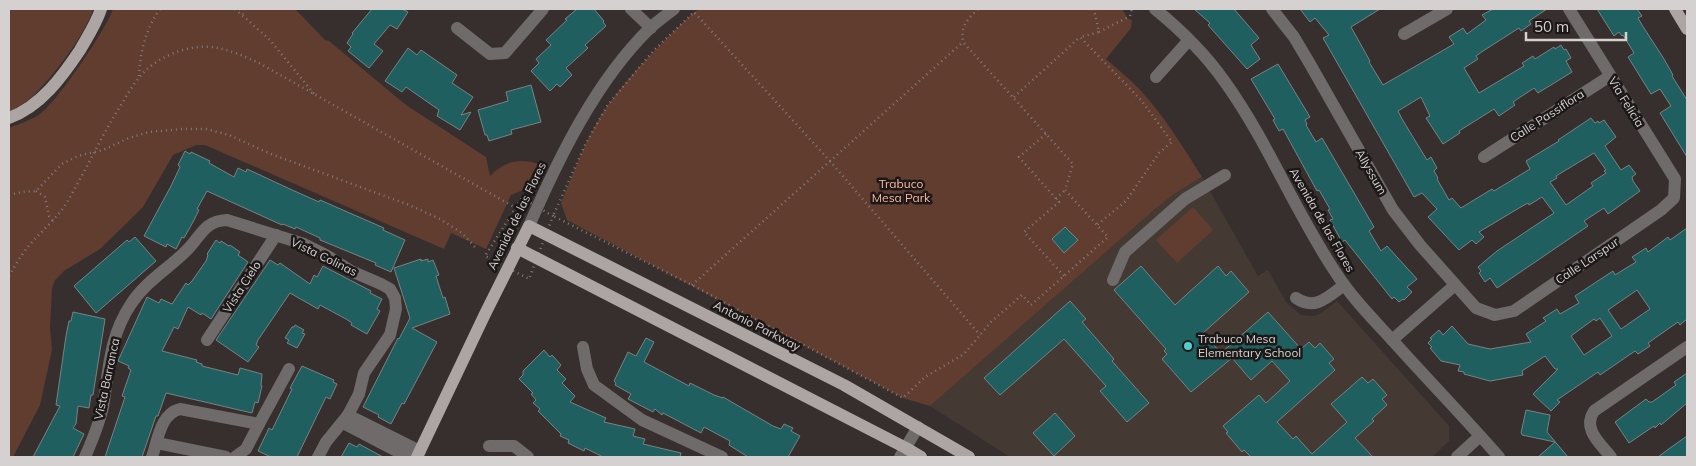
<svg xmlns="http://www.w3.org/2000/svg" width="1696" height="466" font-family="Mulish,sans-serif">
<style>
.built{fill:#453934}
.green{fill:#613d30}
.building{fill:#1f5f60;stroke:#7a8282;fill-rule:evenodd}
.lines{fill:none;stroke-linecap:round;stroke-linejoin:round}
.path{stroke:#827c7a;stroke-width:2.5;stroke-dasharray:1 4;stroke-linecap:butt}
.minor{stroke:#6f6b6a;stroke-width:12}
.major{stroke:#aca5a3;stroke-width:12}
.poi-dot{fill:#52cdce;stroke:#1b1817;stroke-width:2}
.labels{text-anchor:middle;stroke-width:5;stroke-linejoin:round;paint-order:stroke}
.street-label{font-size:12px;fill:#d5d1d0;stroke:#1b1817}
.park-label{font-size:12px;fill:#fdb89f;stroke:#1b1817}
.poi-label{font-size:12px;fill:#d5d1d0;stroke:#1b1817;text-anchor:start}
</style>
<rect width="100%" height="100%" fill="#362f2d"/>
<polygon class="built" points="1202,177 1258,276 1268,270 1286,302 1301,315 1314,316 1321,313 1337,301 1449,426 1449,441 1432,457 1010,457 930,406 1154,210 1174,194"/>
<g class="green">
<path d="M9,9H93C87,33 50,80 32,97C25,103 16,108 9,112Z"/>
<path d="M113,9H295L325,40L329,41L406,105L486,157L490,176C505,161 519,158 539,164L528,188L511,195L486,249L451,233L444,249L205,145H196L173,155L143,207L100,249L64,271L55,280L52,288L50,328L52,350L40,405L13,457H9V128C19,124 31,120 40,114C57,102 107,28 113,9Z"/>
<path d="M700,9H1122L1128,19L1132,20L1131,28L1106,59C1117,69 1130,79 1141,91C1165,117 1183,147 1202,177L1174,194L1154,210L930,406L903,398L567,220L561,203C575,170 587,134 608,105C633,71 663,41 694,12Z"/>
<polygon points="1193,207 1213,230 1177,263 1156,240"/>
</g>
<g class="building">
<polygon points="372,9 402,9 408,12 397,29 390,25 374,44 383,51 369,68 348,51 351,47 347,43 353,34 352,33"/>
<polygon points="577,9 594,9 604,21 603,22 606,26 585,45 588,48 566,68 572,75 560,87 557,84 550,91 531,71 539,63 536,59 551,45 546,40 567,20 565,19"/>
<polygon points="1194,9 1234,9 1259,38 1251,45 1260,59 1247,69 1208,25 1210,23"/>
<path d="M1300,9H1380L1351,27L1370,61L1369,62L1383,85L1454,44L1449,37L1463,28L1467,34L1486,20L1482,15L1493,9H1547L1529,21L1531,24L1521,31L1519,28L1483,51L1476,56L1478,59L1464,68L1479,93L1524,66L1522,63L1533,56L1535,59L1554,47L1555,49L1561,45L1564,50L1566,49L1571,58L1566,61L1572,72L1538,93L1534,88L1513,102L1515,105L1499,116L1494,109L1459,131L1460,133L1443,144L1426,118L1430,116L1421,97L1398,111L1402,119L1427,160L1431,157L1437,168L1434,171L1438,178L1437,179L1449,200L1452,198L1461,208L1492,189L1494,191L1530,169L1526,161L1559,141L1558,140L1591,118L1595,123L1598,121L1599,123L1604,120L1616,137L1605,146L1621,170L1629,165L1636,174L1632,177L1633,181L1640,191L1608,214L1604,208L1584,221L1588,226L1497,288L1490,278L1485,282L1479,273L1481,271L1478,267L1497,251L1554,213L1542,197L1529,205L1528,203L1519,208L1479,232L1484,237L1476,244L1472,240L1459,250L1428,217L1437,209L1422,193L1414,197L1323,38L1329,35L1315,18L1310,22ZM1594,153L1606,170L1604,171L1606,173L1591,183L1593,186L1566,205L1550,182L1557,178L1556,176Z"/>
<polygon points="1597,9 1637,9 1642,16 1638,18 1642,25 1664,59 1673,75 1672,76 1687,100 1687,157 1660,113 1671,106 1660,89 1651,94 1628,57 1634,53 1623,35 1622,36 1619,32 1614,36"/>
<polygon points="408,48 417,55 421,50 457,75 452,83 473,97 461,115 471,112 460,130 437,116 439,110 406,87 402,92 385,81"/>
<polygon points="1278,64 1310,117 1305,120 1307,124 1306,125 1316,142 1322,138 1374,227 1369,231 1381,251 1387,246 1417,279 1407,287 1412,292 1404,300 1403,299 1399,302 1394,297 1392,299 1345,240 1342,242 1330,220 1333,219 1328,210 1330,209 1319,190 1317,191 1283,129 1279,131 1273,120 1275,119 1251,79"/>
<polygon points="531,85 541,122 511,130 512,134 489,141 487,135 485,135 478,110 508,101 506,92"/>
<polygon points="185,151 190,154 191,152 210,161 209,163 234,177 238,168 246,172 247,169 290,189 319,202 320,200 384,228 383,230 405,240 391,272 375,265 376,263 320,240 320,238 296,227 295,229 283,224 282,225 207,191 197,209 199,210 193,222 184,238 182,237 176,249 167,244 166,247 144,236 171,186 180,167 178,165"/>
<polygon points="1065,227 1078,240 1064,253 1052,239"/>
<path d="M1687,228V319L1680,325L1678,322L1648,343L1650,346L1638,354L1635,351L1600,375L1598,372L1557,400L1560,402L1551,411L1533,394L1558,369H1555L1545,356L1522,371L1523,375L1490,381L1464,374V372L1458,371L1460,365L1441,361L1430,348L1432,347L1428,343L1432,339L1430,338L1439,330L1443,335L1452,326L1468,344L1490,349L1531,342L1526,334L1546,321L1543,318L1557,309L1560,314L1579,303L1575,296L1613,271L1615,275L1636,262L1632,257L1646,248L1648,252L1668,237L1670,240ZM1637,290L1650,309L1621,329L1608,310ZM1600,318L1612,336L1584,355L1571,336L1594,319L1596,321Z"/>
<polygon points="135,237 156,261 96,313 74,286 127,240 129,242"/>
<polygon points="216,240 220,243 221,241 229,246 230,245 240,252 238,255 248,262 211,319 202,313 201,315 188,307 178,329 174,327 162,351 197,360 196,362 202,364 202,366 238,375 240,368 262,374 261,386 262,386 258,403 255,402 252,413 166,393 158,416 156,416 142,457 105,457 125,397 122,396 131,370 128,368 129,366 118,361 147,297 159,303 161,299 172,304 186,283 188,285 192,281 206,261 208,255 207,254"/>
<polygon points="421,259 421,261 428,259 428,262 433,260 439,275 436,276 443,298 445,297 450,314 412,328 437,342 404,404 402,403 391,424 378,417 379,415 363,407 398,338 399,339 410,318 394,268"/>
<polygon points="270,260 278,265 280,263 310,284 314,275 317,277 323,266 371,291 370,293 382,299 377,309 380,311 367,334 351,325 352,323 346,319 320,305 318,309 290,293 258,340 256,345 259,347 248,362 216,340"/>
<polygon points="1141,266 1175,305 1218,266 1226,276 1231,271 1249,292 1203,333 1221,353 1268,312 1301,349 1309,342 1315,348 1320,343 1334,359 1329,363 1335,370 1277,422 1293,439 1296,436 1312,454 1347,422 1331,404 1362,377 1368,383 1373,379 1387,395 1382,399 1387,405 1372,419 1374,421 1355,438 1373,457 1251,457 1244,450 1242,452 1226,433 1228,432 1223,426 1259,395 1266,403 1290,381 1272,361 1251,380 1232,358 1191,392 1162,359 1167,354 1164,351 1166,349 1114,290"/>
<polygon points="1070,301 1086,319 1082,322 1114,359 1112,361 1149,403 1127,422 1100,391 1106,386 1064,339 1000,395 984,378"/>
<polygon points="73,312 105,319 93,395 91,395 89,408 78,406 76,424 73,428 84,434 73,457 33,457 60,406 56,405 66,336 69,321 71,321"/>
<polygon points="295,325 304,330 302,333 305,334 297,348 287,343 289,340 285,338 292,327 294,327"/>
<polygon points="646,338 654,342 644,362 689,386 690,383 714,395 723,398 723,397 773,426 781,429 784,424 793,428 791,431 800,436 788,457 748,457 729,445 730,441 704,427 701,433 663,413 662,415 655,409 653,412 628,399 631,394 615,385 616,383 614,381 628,352 636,356"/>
<polygon points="544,350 550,357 552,355 561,365 557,370 566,379 562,383 575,396 570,402 606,418 604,422 635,429 633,436 645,439 643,444 681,453 680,457 603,457 585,448 584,451 568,443 569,440 560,436 561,434 538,411 540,409 533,403 536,400 531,394 533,393 519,379 523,375 523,371"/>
<polygon points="302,366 334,380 333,382 337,384 330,399 326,397 297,457 271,457 258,451 269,428 272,430 292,389 290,388"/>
<polygon points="1687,373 1687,403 1661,425 1660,423 1655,428 1654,426 1629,443 1615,422 1646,399 1649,402 1652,402 1676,385 1674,382"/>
<polygon points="1526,410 1550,415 1547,432 1568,457 1538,457 1555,442 1522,435 1522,434 1521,433"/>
<polygon points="1055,413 1075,436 1054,456 1033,433"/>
<polygon points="1687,436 1687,457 1658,457 1670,448"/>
<polygon points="349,443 357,447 359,444 383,457 341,457"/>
</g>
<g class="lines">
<g class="path">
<polyline points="235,9 270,40 314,94"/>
<polyline points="240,9 243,14"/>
<path d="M978,9C968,19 960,26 963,42L1073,164L1065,190L1108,237L1031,305L1022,295L991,322L964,354L925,377L903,398L692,285L553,216L585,145L607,106L654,50L694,12L829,160L980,335"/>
<polyline points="1092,9 1095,14 1099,32 1080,37 1141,100 1172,142 1159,153 1126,201 1097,225"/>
<polyline points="1099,32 1130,16 1132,9"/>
<path d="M139,76C140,52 146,28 160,9"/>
<polyline points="1014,97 1080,37"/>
<polyline points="1046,134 1019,157 1059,202 1024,232 1064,276"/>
<polyline points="36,191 45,197 49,216 53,221"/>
<polyline points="9,195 22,192 36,191 62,164 78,156 103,150 129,138 149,132 182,129 206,129 229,135 271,154 409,205 440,219 462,233 475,247"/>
<polygon points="522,198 553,216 529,279 485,256"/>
<polyline points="1056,199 1065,190"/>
<path d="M9,276C16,264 23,252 32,242C44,229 58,217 67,202C87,169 102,134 123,102C129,91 136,80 145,71C162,55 188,45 212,47C228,49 244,56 259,63L516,208"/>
<polyline points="692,285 963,42"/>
</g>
<g class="minor">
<polyline points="631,9 651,28"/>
<path d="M1155,9C1181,30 1206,55 1225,82C1268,142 1295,212 1336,273C1352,298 1374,320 1394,342C1429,381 1465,418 1499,457"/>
<polyline points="1272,9 1294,37 1310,64 1393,210 1420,245 1476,308 1495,315 1514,311 1661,210 1674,198 1675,179 1569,9"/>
<polyline points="457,28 490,54 505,53 543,9"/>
<polyline points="1404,34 1447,9"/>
<polyline points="1156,77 1189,40"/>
<polyline points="1484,157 1610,76"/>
<path d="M529,226C559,157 596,81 650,28C658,21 666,15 674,9"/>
<polyline points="1113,280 1125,252 1185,199 1225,175"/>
<path d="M1296,298C1315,311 1328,297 1344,285"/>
<polyline points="207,340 276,235"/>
<polyline points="1392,340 1455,285"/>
<polyline points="583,347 587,369 594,385 642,420 722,457"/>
<polyline points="348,415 420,451"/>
<polyline points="343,423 408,457"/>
<polyline points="157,443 226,457"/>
<polyline points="489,446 514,446 528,457"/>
<path d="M85,457C92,441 99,424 103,407C109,369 109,337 131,304C145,282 168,269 186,251C201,237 203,221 227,220L304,244L326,255L351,271L381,284L390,289L395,298L396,309L390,335L364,373L359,394L348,415L326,442L318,457"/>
<path d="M152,457C158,440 160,414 180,409L259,424L289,369"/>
<polyline points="235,457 246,449 259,424"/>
<polyline points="900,457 918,427"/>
<polyline points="1457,457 1480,436"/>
<path d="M1611,457C1600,443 1582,429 1594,411L1687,347"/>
</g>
<g class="major">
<polyline points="1675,9 1687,29"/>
<path d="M9,118C41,106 62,77 80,50C88,36 96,24 101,9"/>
<polyline points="517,248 906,448 921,457"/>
<polyline points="417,457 485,314 529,226 844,385 969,457"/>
</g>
</g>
<circle class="poi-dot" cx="1188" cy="346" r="5"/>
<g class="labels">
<g class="street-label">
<text transform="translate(1626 102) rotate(58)" y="4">Via Felicia</text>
<text transform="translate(1547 116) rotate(-33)" y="4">Calle Passiflora</text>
<text transform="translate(1371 172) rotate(60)" y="4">Allyssum</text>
<text transform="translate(517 216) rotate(-64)" y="4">Avenida de las Flores</text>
<text transform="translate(1322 220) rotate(60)" y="4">Avenida de las Flores</text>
<text transform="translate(324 257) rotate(26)" y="4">Vista Colinas</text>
<text transform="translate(1587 261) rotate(-34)" y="4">Calle Larspur</text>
<text transform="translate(242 287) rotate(-57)" y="4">Vista Cielo</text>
<text transform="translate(757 326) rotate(27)" y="4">Antonio Parkway</text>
<text transform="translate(107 379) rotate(-78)" y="4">Vista Barranca</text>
</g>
<g class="park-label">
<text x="901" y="188">Trabuco<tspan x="901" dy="14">Mesa Park</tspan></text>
</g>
<g class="poi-label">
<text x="1198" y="343">Trabuco Mesa<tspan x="1198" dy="14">Elementary School</tspan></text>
</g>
</g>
<rect width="1696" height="466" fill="none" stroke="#d5d1d0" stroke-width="20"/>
<path d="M1526 32v8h100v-8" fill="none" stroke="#d5d1d0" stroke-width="2.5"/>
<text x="1534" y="32" font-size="15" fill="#d5d1d0" stroke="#1b1817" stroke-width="4" paint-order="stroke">50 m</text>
</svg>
